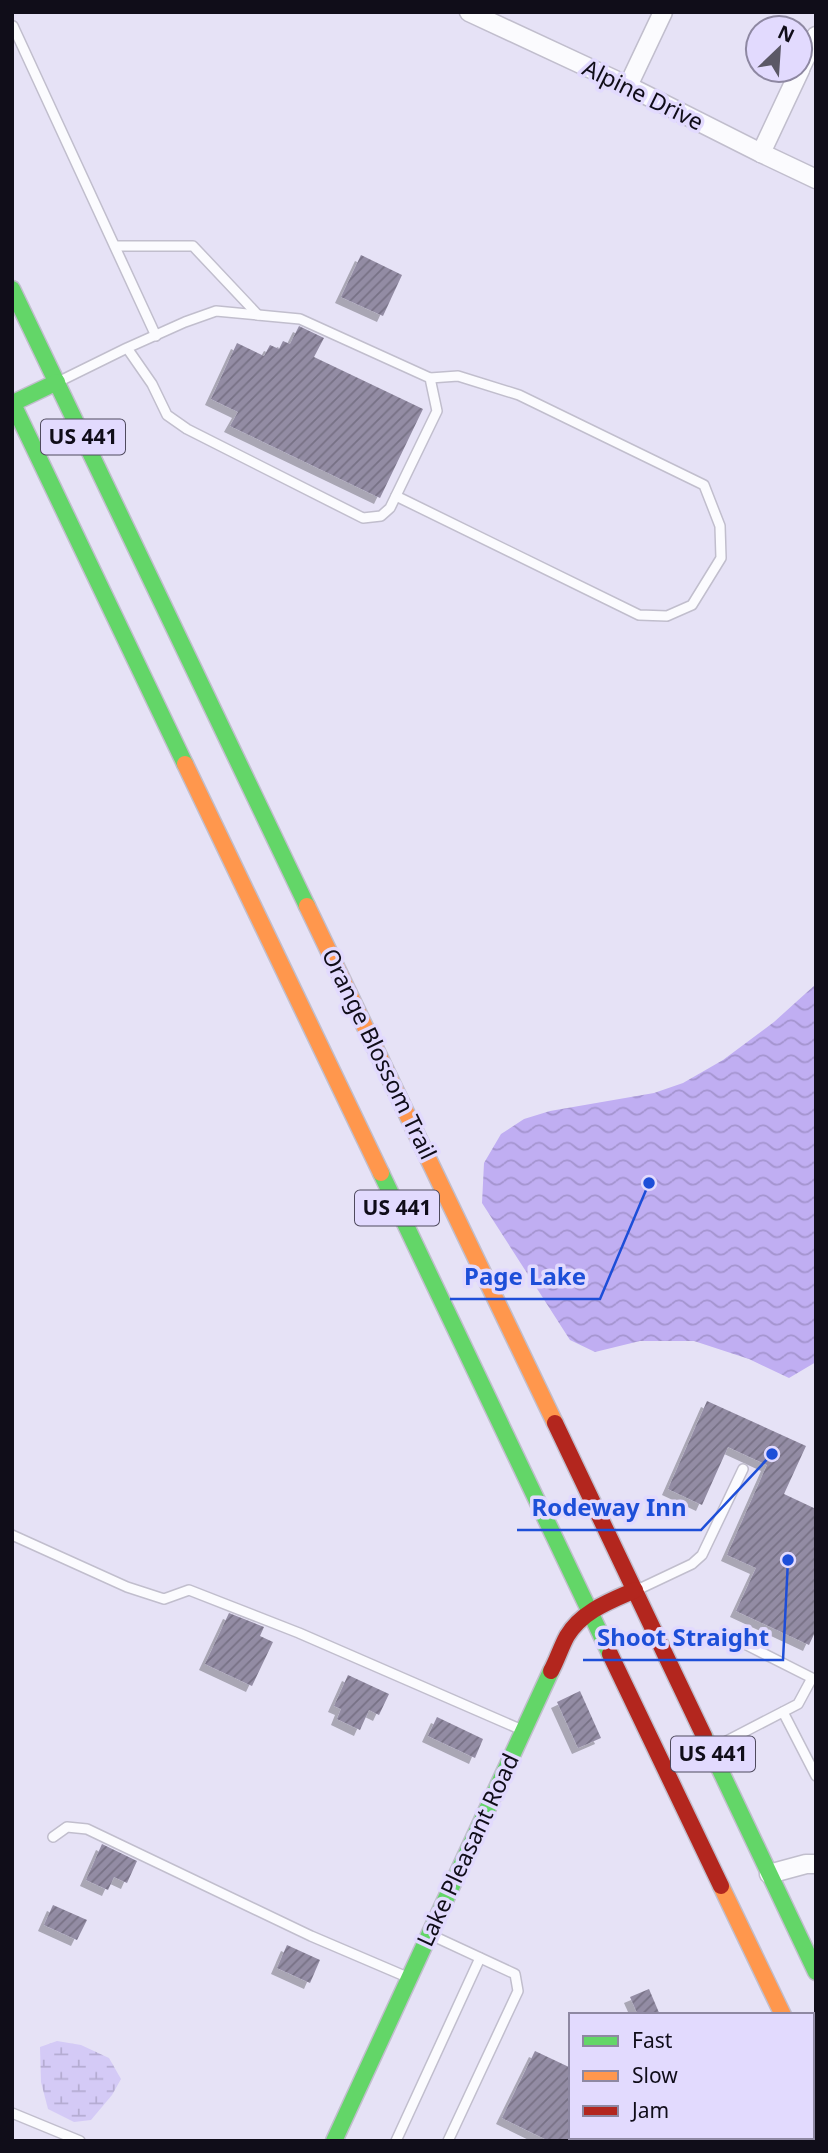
<svg xmlns="http://www.w3.org/2000/svg" width="828" height="2153" font-family="'Noto Sans',sans-serif">
<style>
.wetland{fill:url(#wetland-marsh)}
.water{fill:url(#water-waves)}
.building{fill:url(#building-hatch);filter:url(#shadow)}
.lines{fill:none;stroke-linecap:round;stroke-linejoin:round}
.lane-casing{stroke:#c1becd;stroke-width:12}
.street-casing{stroke:#c1becd;stroke-width:21}
.fast-casing{stroke:#c1becd;stroke-width:19}
.slow-casing{stroke:#c1becd;stroke-width:19}
.jam-casing{stroke:#c1becd;stroke-width:19}
.lane{stroke:#fbfbfe;stroke-width:9}
.street{stroke:#fbfbfe;stroke-width:18}
.fast{stroke:#63d668;stroke-width:16}
.slow{stroke:#ff974d;stroke-width:16}
.jam{stroke:#b3261e;stroke-width:16}
.labels{text-anchor:middle;stroke-width:7;stroke-linejoin:round;paint-order:stroke}
.shield{fill:#e2dafe;stroke:#4f4a5e;stroke-width:2}
.shield-label{font-size:21px;font-weight:bold;fill:#100d19}
.street-label{font-size:23px;fill:#100d19;stroke:#e2dafe}
.leader{fill:none;stroke:#1d4ed8;stroke-width:2.5}
.callout-dot{fill:#1d4ed8;stroke:#e2dafe;stroke-width:2.5}
.callout-label{font-size:24px;text-anchor:middle;font-weight:bold;fill:#1d4ed8;stroke:#e2dafe;stroke-width:7;stroke-linejoin:round;paint-order:stroke}
</style>
<defs>
<pattern id="wetland-marsh" width="20" height="14" patternUnits="userSpaceOnUse" patternTransform="scale(1.75)"><rect width="20" height="14" fill="#d4caf6"/><path d="M1 5h8M5 5V1M11 12h8M15 12V8" fill="none" stroke="#b5acd2"/></pattern>
<pattern id="water-waves" width="16" height="10" patternUnits="userSpaceOnUse" patternTransform="scale(1.75)"><rect width="16" height="10" fill="#c0aef2"/><path d="M0 5q4-4 8 0t8 0" fill="none" stroke="#a494cf"/></pattern>
<pattern id="building-hatch" width="6" height="6" patternUnits="userSpaceOnUse" patternTransform="scale(1.75)"><rect width="6" height="6" fill="#938ca4"/><path d="M-1 1l2-2M0 6l6-6M5 7l2-2" fill="none" stroke="#777185"/></pattern>
<filter id="shadow"><feDropShadow dx="-6" dy="6" stdDeviation="0" flood-color="#0004"/></filter>
</defs>
<rect width="100%" height="100%" fill="#e6e2f6"/>
<polygon class="wetland" points="57,2041 81,2045 109,2058 121,2079 112,2095 91,2120 74,2122 48,2109 41,2082 40,2047"/>
<polygon class="water" points="816,984 816,1362 789,1378 749,1359 694,1341 640,1341 595,1352 570,1340 482,1203 484,1163 501,1134 524,1119 550,1111 654,1093 683,1083 723,1060 774,1022"/>
<g class="building">
<polygon points="361,255 402,275 383,316 341,297"/>
<polygon points="299,326 324,338 314,357 423,409 380,498 230,426 238,412 211,399 237,343 264,356 270,345 279,349 283,341 290,344"/>
<polygon points="707,1401 806,1446 784,1494 816,1509 816,1630 809,1645 736,1611 756,1568 727,1555 767,1465 728,1447 702,1505 668,1489"/>
<polygon points="229,1613 264,1627 260,1636 273,1642 252,1686 205,1664"/>
<polygon points="348,1675 389,1694 379,1715 369,1710 360,1730 337,1719 341,1709 334,1706"/>
<polygon points="580,1691 601,1738 578,1748 557,1702"/>
<polygon points="437,1717 483,1739 475,1758 428,1736"/>
<polygon points="102,1844 137,1861 127,1883 114,1877 108,1890 86,1880"/>
<polygon points="53,1905 87,1920 77,1940 44,1925"/>
<polygon points="287,1945 320,1960 310,1983 277,1968"/>
<polygon points="649,1989 660,2015 638,2015 630,1997"/>
<polygon points="535,2051 571,2068 571,2141 549,2141 502,2118"/>
</g>
<g class="lines">
<g class="lane-casing">
<g id="lane">
<polyline points="13,26 156,336"/>
<polyline points="115,246 193,246 258,315"/>
<polyline points="62,380 127,348 185,322 216,311 300,319 430,378 437,411 390,508 381,516 363,518 187,429 167,415 152,384 127,348"/>
<polyline points="396,496 639,615 667,616 692,605 721,558 720,526 704,485 519,395 458,376 430,378"/>
<polyline points="12,1535 127,1587 164,1599 189,1590 299,1633 522,1730"/>
<polyline points="637,1590 692,1564 702,1555 743,1469"/>
<polyline points="783,1712 816,1776"/>
<polyline points="715,1747 798,1704 812,1678 733,1638"/>
<polyline points="53,1837 67,1827 87,1829 311,1936 407,1977"/>
<polyline points="431,1935 515,1974 518,1991 448,2141"/>
<polyline points="12,2113 80,2141"/>
<polyline points="396,2141 480,1958"/>
</g>
</g>
<g class="street-casing">
<g id="street">
<polyline points="469,12 628,86 761,153 816,179"/>
<polyline points="800,69 816,36"/>
<polyline points="628,86 663,12"/>
<polyline points="761,153 800,70"/>
<polyline points="769,1874 806,1864 816,1864"/>
</g>
</g>
<g class="fast-casing">
<g id="fast">
<polyline points="12,289 307,906"/>
<polyline points="12,402 185,764"/>
<polyline points="13,403 57,382"/>
<polyline points="381,1173 610,1654"/>
<polyline points="704,1736 816,1972"/>
<polyline points="334,2141 551,1671"/>
</g>
</g>
<g class="slow-casing">
<g id="slow">
<polyline points="185,764 381,1173"/>
<polyline points="307,906 555,1423"/>
<polyline points="721,1886 783,2015"/>
<polyline points="812,2076 816,2083"/>
</g>
</g>
<g class="jam-casing">
<g id="jam">
<polyline points="555,1423 704,1736"/>
<polyline points="610,1654 721,1886"/>
<path d="M551,1671C557,1660 561,1647 567,1636C582,1611 610,1601 635,1590"/>
</g>
</g>
<use href="#lane" class="lane"/>
<use href="#street" class="street"/>
<use href="#fast" class="fast"/>
<use href="#slow" class="slow"/>
<use href="#jam" class="jam"/>
</g>
<g class="labels">
<g class="shield">
<rect x="41" y="419.5" width="84" height="35" rx="5"/>
<rect x="355" y="1190.5" width="84" height="35" rx="5"/>
<rect x="671" y="1736.5" width="84" height="35" rx="5"/>
</g>
<g class="shield-label">
<text x="83" y="444">US 441</text>
<text x="397" y="1215">US 441</text>
<text x="713" y="1761">US 441</text>
</g>
<g class="street-label">
<text transform="translate(643 95) rotate(26)" y="8">Alpine Drive</text>
<text transform="translate(379 1054) rotate(64)" y="8">Orange Blossom Trail</text>
<text transform="translate(468 1850) rotate(-65)" y="8">Lake Pleasant Road</text>
</g>
</g>
<path class="leader" d="M649 1183L600 1299H450M772 1454L701 1530H517M788 1560L783 1660H583"/>
<g class="callout-dot">
<circle cx="649" cy="1183" r="7"/>
<circle cx="772" cy="1454" r="7"/>
<circle cx="788" cy="1560" r="7"/>
</g>
<g class="callout-label">
<text x="525" y="1285">Page Lake</text>
<text x="609" y="1516">Rodeway Inn</text>
<text x="683" y="1646">Shoot Straight</text>
</g>
<rect width="828" height="2153" fill="none" stroke="#100d19" stroke-width="28"/>
<rect x="569" y="2013" width="245" height="126" fill="#e2dafe" stroke="#8e88a2" stroke-width="2"/>
<rect x="583" y="2036" width="35" height="10" fill="#63d668" stroke="#8e88a2" stroke-width="2"/>
<text x="632" y="2048" font-size="21" fill="#100d19">Fast</text>
<rect x="583" y="2071" width="35" height="10" fill="#ff974d" stroke="#8e88a2" stroke-width="2"/>
<text x="632" y="2083" font-size="21" fill="#100d19">Slow</text>
<rect x="583" y="2106" width="35" height="10" fill="#b3261e" stroke="#8e88a2" stroke-width="2"/>
<text x="632" y="2118" font-size="21" fill="#100d19">Jam</text>
<g transform="translate(779 49) rotate(25)"><circle r="33" fill="#e2dafe" stroke="#8e88a2" stroke-width="2"/>
<path d="M0-5L12 26L0 18L-12 26Z" fill="#5b5866"/>
<text y="-10" font-size="19" font-weight="bold" text-anchor="middle" fill="#100d19">N</text>
</g>
</svg>
